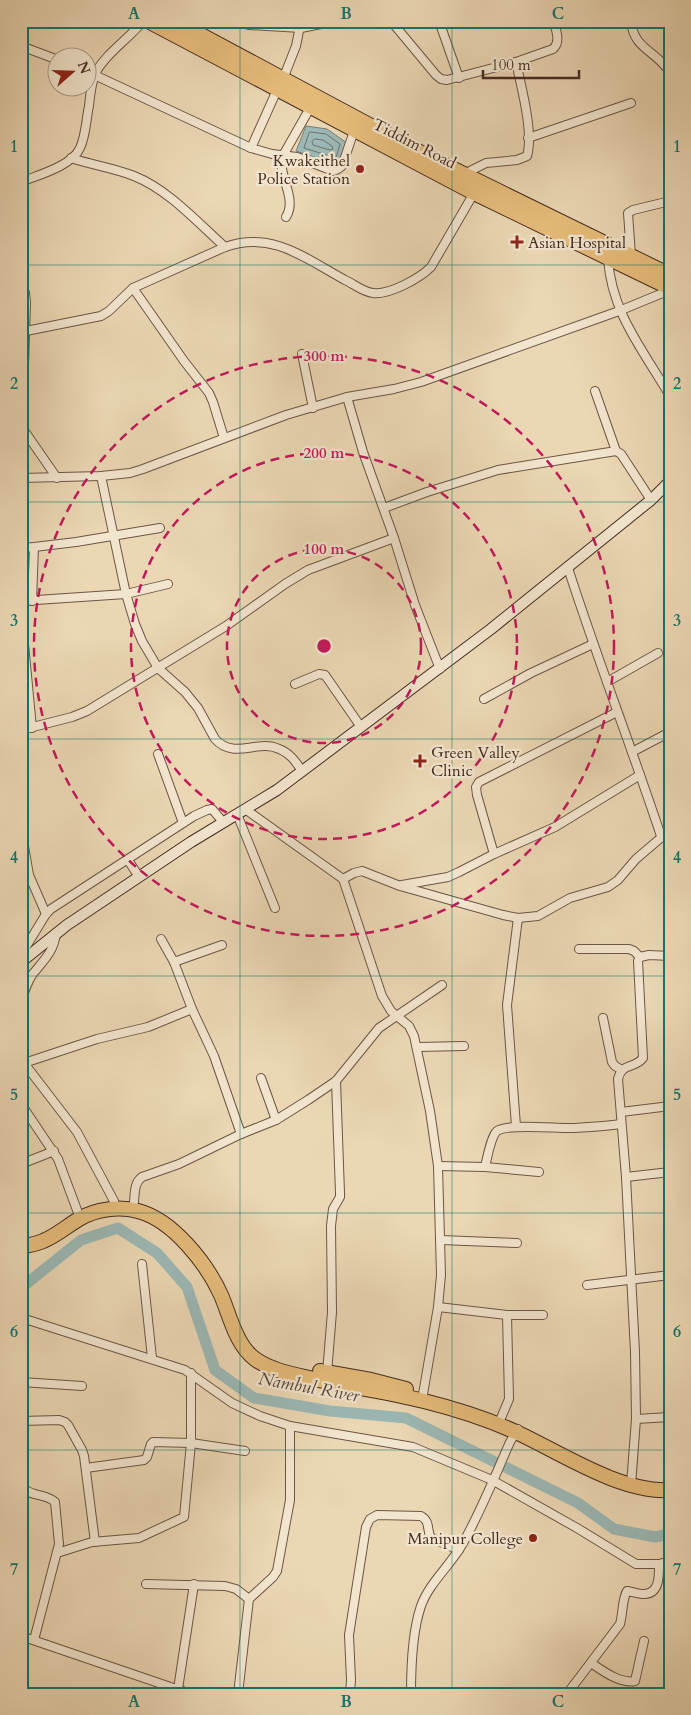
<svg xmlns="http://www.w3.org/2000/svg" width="691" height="1715" font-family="Cardo,serif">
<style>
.water{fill:#9bb8b5;stroke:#797f79}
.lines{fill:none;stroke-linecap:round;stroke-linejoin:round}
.shore{stroke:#70716a;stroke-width:1}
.river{stroke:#9bb8b5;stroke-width:11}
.street-casing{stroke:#6e5545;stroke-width:10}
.secondary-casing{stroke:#452a20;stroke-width:12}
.highway-casing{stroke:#452a20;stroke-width:16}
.street{stroke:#f2e5ce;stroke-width:8}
.secondary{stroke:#f2e5ce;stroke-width:10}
.highway{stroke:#e6bc7a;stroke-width:14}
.grid{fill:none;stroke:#0f766e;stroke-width:1;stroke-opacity:0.55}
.ring{fill:none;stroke:#c2185b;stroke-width:2.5;stroke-dasharray:9 6}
.poi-dot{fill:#8f2418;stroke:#f2e5ce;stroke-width:2}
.labels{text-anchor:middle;stroke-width:4.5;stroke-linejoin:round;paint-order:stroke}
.street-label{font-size:16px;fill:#452a20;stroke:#f2e5ce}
.poi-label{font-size:16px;fill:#452a20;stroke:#f2e5ce;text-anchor:end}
.water-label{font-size:18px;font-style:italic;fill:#56463e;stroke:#f2e5ce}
.centre{fill:#c2185b;stroke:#f2e5ce;stroke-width:2.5}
.ring-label{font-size:15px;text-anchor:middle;font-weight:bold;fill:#c2185b;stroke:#f2e5ce;stroke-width:4.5;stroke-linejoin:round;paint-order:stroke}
.neatline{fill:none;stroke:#0f766e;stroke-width:2}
.grid-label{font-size:16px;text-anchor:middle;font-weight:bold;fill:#0f766e}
</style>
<rect width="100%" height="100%" fill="#ebd7b4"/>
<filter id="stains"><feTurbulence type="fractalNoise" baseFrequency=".004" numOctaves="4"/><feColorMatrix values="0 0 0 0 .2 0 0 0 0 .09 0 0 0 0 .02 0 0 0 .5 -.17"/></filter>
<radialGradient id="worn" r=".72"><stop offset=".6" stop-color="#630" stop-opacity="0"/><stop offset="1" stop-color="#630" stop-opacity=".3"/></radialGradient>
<polygon class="water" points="306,126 327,129 347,143 340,163 335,164 296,151"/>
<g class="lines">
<g class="shore">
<polygon points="311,132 326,134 340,144 336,158 304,148 309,133"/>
<polygon points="315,139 323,140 332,146 333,149 330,150 313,145 312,142"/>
</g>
<polyline class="river" points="21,1288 81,1240 118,1228 157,1253 187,1287 215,1370 254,1398 330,1411 406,1418 578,1503 614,1529 655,1537 670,1534"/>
<g class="street-casing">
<g id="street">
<polyline points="233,21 249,25 301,28 336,21"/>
<path d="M391,21L436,75L441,79L447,80L516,62L553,49C561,42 556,31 554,21"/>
<polyline points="439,21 459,78"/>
<path d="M631,21C634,51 657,50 670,73"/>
<polyline points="21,46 58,60"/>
<polyline points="88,72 251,148 272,154 297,157 333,171 338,169 342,166 354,131"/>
<polyline points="283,79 296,46 301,21"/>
<polyline points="528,138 631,103"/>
<polyline points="251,148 277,90"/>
<path d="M71,158C92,165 114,168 134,176C169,190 197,222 225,247"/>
<path d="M464,174L486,163L517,160L527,156C534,133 521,86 516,62"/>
<path d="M21,182C38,175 72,166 80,148C86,135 86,120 89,106C90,95 91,83 96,72C107,52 129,39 143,21"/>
<path d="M286,217C297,200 280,178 281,159L310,108"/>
<polyline points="631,255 628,213 633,210 670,201"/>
<path d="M608,258C611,312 643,350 670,396"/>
<polyline points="21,285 25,293 26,302 24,365"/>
<polyline points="133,288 184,361 209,393 213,402 224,438"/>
<path d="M26,331L101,316L109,311L133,288L225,247C272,230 306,259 345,280C354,284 363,292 373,293C390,295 420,278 431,267L474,193"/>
<polyline points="302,354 313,408"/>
<polyline points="21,364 24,365 21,388"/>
<polyline points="595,391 616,451"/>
<polyline points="347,397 363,452 394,538 415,605 440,669"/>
<polyline points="21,426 57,478"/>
<path d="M101,476L126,594L135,624L142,641L158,668L185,692L198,708L215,739C234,760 258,739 279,749C290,753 296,762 302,771"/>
<polyline points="21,478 101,476 130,473 143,469 286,415 347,397 394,389 421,382 619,311 670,290"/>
<polyline points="384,508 427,492 498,470 616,451 621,454 651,500"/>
<polyline points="21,548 34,547"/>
<path d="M568,568C597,658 631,746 661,836"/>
<polyline points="21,601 126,594 168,584"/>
<polyline points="32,601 34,547 76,542 160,528"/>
<polyline points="24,644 32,728"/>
<polyline points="607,682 658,653"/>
<polyline points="295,684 319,674 325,675 361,727"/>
<polyline points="484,699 531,673 593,644"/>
<polyline points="21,730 72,717 87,711 226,626 285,584 308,570 394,538"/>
<polyline points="632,752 670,732"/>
<polyline points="158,754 183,823"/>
<polyline points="245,809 343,879 382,996 391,1011 409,1026 414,1036 430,1111 438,1166 441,1275 438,1307 422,1400"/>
<polyline points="237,814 275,908"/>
<polyline points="21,829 29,875 46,914"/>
<polyline points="494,854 477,795 476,787 479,782 617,712"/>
<polyline points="128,860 139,877"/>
<polyline points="343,879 354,873 362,871 400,886 503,915 518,918 538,916 570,898 608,887 618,880 636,859 670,830"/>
<polyline points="402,885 448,877 459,872 494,854 555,827 640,775"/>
<polyline points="161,939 174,962 192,1009 214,1056 241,1134"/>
<polyline points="579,949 629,949 634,951 640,957"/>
<polyline points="21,955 46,914 51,909 194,816 207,810 212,809 223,822"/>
<polyline points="174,962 222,945"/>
<path d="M21,1002C24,992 27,983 32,975C43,961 54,952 56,933"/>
<polyline points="603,1018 612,1062 615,1066 622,1070"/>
<polyline points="418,1047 464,1046"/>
<polyline points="21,1054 24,1063 77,1132 114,1201"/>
<polyline points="21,1064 97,1039 148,1027 192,1009"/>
<polyline points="261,1078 276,1120"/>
<polyline points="21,1104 58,1159 80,1218"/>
<polyline points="621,1112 670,1106"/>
<polyline points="516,1126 507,1005 518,918"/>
<polyline points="21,1164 54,1151"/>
<polyline points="438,1166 485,1167 539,1172"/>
<path d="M485,1167C487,1159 491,1136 497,1131C508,1123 559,1129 575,1128C590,1127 606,1126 621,1124"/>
<polyline points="626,1177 670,1172"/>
<path d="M134,1202C135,1192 134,1183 142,1177L179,1164L241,1134L276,1120L308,1100L336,1081L379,1028L442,985"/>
<polyline points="441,1240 517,1243"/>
<polyline points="142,1264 152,1358"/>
<polyline points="587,1285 670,1275"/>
<polyline points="438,1307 507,1315 543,1315"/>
<polyline points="21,1329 22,1324 28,1320 185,1370 232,1403 260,1416 290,1426 413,1447 492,1480 577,1528 636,1564 659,1564 670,1561"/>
<polyline points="327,1373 332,1312 331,1226 333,1209 340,1197 340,1193 336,1081"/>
<polyline points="21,1382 82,1386"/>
<polyline points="636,1419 670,1417"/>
<polyline points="21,1421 59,1420 65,1422 68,1425 82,1450 84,1456 95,1542"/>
<polyline points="498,1425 509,1399 507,1315"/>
<path d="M21,1435L24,1488C31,1497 46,1493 55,1502L59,1544L34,1640"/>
<polyline points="86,1468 144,1460 147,1457 151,1444 153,1442 191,1443 245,1451"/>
<path d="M631,1485L636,1419L635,1352L626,1177L618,1079C622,1062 635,1069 643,1058L638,961L640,957L649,955L670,956"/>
<polyline points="57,1553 92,1542 139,1538 184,1517 191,1443 191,1373"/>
<polyline points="146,1584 225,1586 236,1589 249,1599"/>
<polyline points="21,1636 191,1694"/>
<path d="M591,1663C603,1671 620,1684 635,1681L644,1641"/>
<polyline points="178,1689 194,1584"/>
<polyline points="238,1694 249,1599 273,1577 277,1571 290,1500 290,1426"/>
<path d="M350,1694L351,1680L349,1635L366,1527L370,1519L377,1515L421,1516C431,1522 426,1529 431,1538L459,1550"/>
<path d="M411,1694C411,1669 413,1629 421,1606C429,1583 451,1565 463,1543C481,1511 495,1476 510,1442L518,1429"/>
<path d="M567,1694L620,1624C623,1614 622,1599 627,1591C633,1592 639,1594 644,1594C660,1594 659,1575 659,1564"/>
</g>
</g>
<g class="secondary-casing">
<polyline id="secondary" points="21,962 67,925 191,842 277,790 491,629 651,500 670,481"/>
</g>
<g class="highway-casing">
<g id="highway">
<polyline points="148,21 474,193 670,288"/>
<polyline points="175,21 429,157 670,275"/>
<path d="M21,1247C29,1245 36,1244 43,1241C56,1236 67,1226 79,1219C96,1209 119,1206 138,1211C173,1220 207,1264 221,1295C230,1316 236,1345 255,1359C269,1369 287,1373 305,1377C344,1386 385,1391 424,1401C456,1409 488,1419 518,1433C561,1453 621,1493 670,1490"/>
<polyline points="320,1371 371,1380 406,1389"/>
</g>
</g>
<use href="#street" class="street"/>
<use href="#secondary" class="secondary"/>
<use href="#highway" class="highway"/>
</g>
<path class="grid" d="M240,21V1694M452,21V1694M21,265H670M21,502H670M21,739H670M21,976H670M21,1213H670M21,1450H670"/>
<g class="ring">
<circle cx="324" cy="646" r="97"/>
<circle cx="324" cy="646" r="193"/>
<circle cx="324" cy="646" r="290"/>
</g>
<g class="poi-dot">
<circle cx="360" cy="169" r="5"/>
<path d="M514.5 234.5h5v5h5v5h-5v5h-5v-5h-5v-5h5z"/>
<path d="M417.5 753.5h5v5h5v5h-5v5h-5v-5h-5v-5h5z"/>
<circle cx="533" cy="1538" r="5"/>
</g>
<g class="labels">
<g class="street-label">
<text transform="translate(415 143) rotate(27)" y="6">Tiddim Road</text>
</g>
<g class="poi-label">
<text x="350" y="166">Kwakeithel<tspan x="350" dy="18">Police Station</tspan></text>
<text x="528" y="248" text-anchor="start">Asian Hospital</text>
<text x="431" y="758" text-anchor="start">Green Valley<tspan x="431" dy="18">Clinic</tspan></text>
<text x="523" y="1544">Manipur College</text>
</g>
<g class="water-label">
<text transform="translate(309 1387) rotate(10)" y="6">Nambul River</text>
</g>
</g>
<circle cx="324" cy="646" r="8" class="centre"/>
<g class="ring-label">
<text x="324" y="361">300 m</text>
<text x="324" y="458">200 m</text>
<text x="324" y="554">100 m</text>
</g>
<rect width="691" height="1715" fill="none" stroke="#ebd7b4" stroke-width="55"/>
<g transform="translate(72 72) rotate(70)"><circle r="24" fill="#f2e5ce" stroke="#ad9a88"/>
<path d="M0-4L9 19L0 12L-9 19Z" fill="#8f2418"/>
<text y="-8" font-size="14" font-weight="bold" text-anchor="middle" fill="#452a20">N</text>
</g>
<path d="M483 70v8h96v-8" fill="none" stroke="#452a20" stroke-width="2.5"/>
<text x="491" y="70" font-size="15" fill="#452a20" stroke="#f2e5ce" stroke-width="4" paint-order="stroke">100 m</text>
<rect x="28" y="28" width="636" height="1660" class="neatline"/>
<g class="grid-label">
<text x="134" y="19">A</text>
<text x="346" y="19">B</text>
<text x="558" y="19">C</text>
<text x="14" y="152">1</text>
<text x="677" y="152">1</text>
<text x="14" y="389">2</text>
<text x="677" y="389">2</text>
<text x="14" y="626">3</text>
<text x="677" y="626">3</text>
<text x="14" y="863">4</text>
<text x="677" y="863">4</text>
<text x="14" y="1100">5</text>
<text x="677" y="1100">5</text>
<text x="14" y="1337">6</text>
<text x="677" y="1337">6</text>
<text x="14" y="1575">7</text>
<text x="677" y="1575">7</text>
<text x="134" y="1707">A</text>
<text x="346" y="1707">B</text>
<text x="558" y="1707">C</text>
</g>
<rect width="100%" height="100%" filter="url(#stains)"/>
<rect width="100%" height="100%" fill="url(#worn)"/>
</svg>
